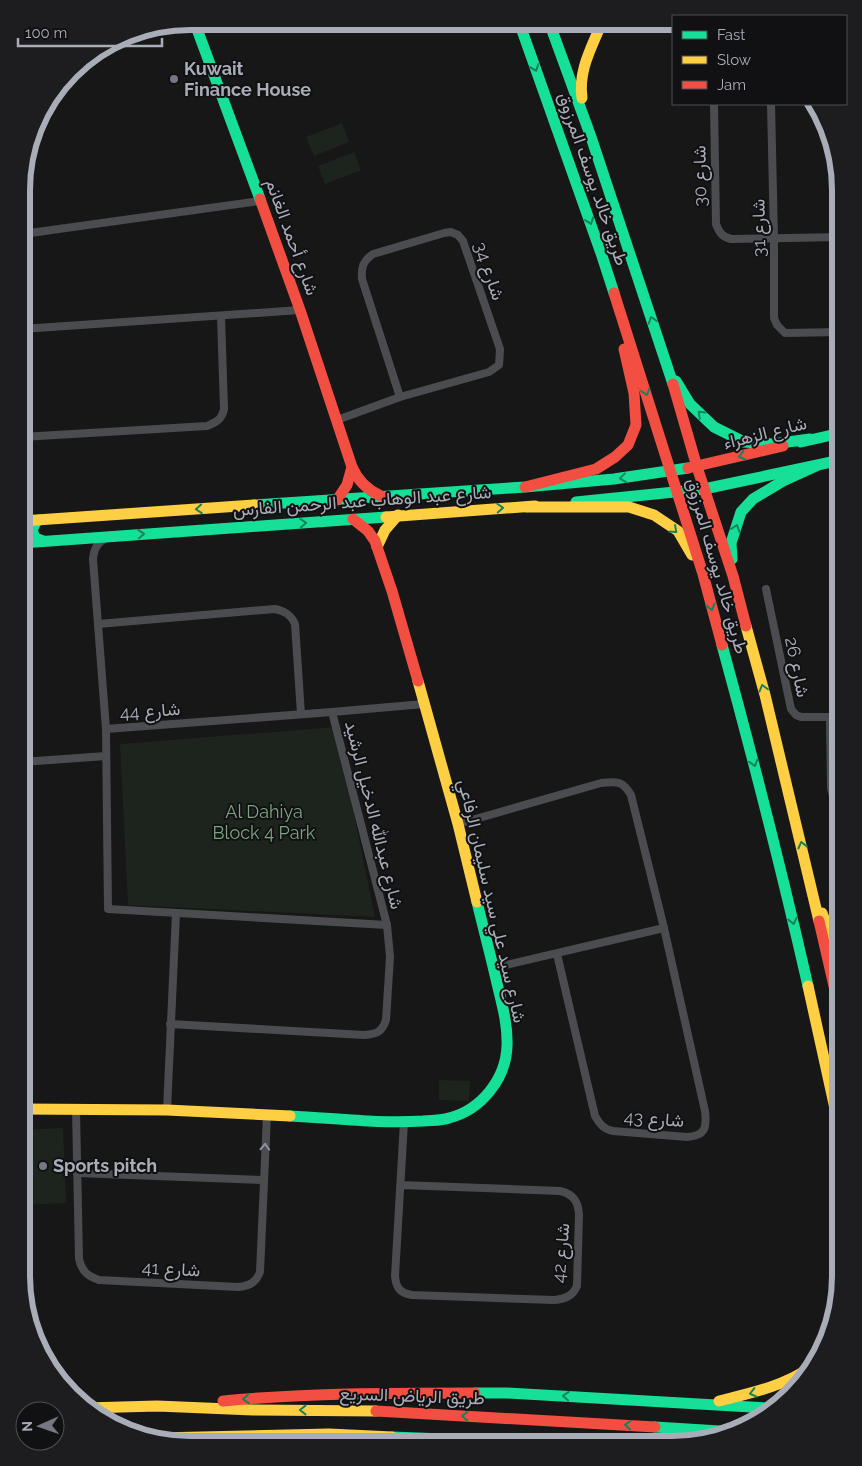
<svg xmlns="http://www.w3.org/2000/svg" width="862" height="1466" font-family="Raleway,Vazirmatn,sans-serif">
<style>
.green{fill:#1d241e}
.lines{fill:none;stroke-linecap:round;stroke-linejoin:round}
.street{stroke:#4b4c50;stroke-width:8}
.fast{stroke:#16e098;stroke-width:11}
.slow{stroke:#ffcf43;stroke-width:11}
.jam{stroke:#f24e42;stroke-width:11}
.oneway{stroke:#14835c}
.oneway2{stroke:#8c9099}
.poi-dot{fill:#757880;stroke:#111113;stroke-width:2}
.labels{text-anchor:middle;stroke-width:4;stroke-linejoin:round;paint-order:stroke}
.poi-label{font-size:18px;font-weight:bold;fill:#a8adb8;stroke:#111113;text-anchor:start}
.street-label{font-size:18px;fill:#a8adb8;stroke:#111113}
.park-label{font-size:18px;fill:#7fa381;stroke:#111113}
.rim{fill:none;stroke:#a8adb8;stroke-width:6}
</style>
<rect width="100%" height="100%" fill="#171717"/>
<g class="green">
<polygon points="342,123 349,142 314,156 306,137"/>
<polygon points="354,152 361,170 325,184 318,166"/>
<polygon points="336,727 375,917 128,905 120,744"/>
<polygon points="439,1080 470,1081 469,1101 439,1100"/>
<polygon points="63,1128 66,1203 21,1205 21,1130"/>
</g>
<g class="lines">
<g class="street">
<path d="M714,104L716,224C719,232 722,237 731,239L841,237"/>
<polyline points="771,104 774,238 774,318 777,325 785,333 841,332"/>
<polyline points="23,189 29,233"/>
<polyline points="23,234 260,201"/>
<polyline points="22,329 300,310"/>
<path d="M337,420L400,397L489,372L499,365L500,349L463,241L458,235L451,232L444,233L373,254C363,261 361,267 362,279L400,397"/>
<path d="M22,437L207,426C217,422 222,419 224,409L221,316"/>
<path d="M106,538C97,543 94,549 93,559L106,729L108,909L387,925"/>
<polyline points="766,589 791,709 796,715 801,717 841,717"/>
<path d="M98,624L275,609C285,611 291,615 295,624L301,714"/>
<polyline points="22,678 27,761"/>
<polyline points="830,717 831,788 834,800 838,807 841,808"/>
<polyline points="106,729 332,712 424,704"/>
<polyline points="22,762 106,756"/>
<path d="M458,824L601,783C617,781 623,781 631,795L664,928L705,1111C707,1128 705,1136 687,1137L613,1131C603,1129 600,1124 595,1116L557,954"/>
<polyline points="493,968 664,928"/>
<path d="M170,1024L364,1035C377,1034 382,1032 386,1020L390,957L387,925L332,712"/>
<path d="M76,1109L79,1259C82,1271 87,1276 99,1280L238,1287C249,1286 256,1283 260,1272L267,1115"/>
<polyline points="167,1110 176,913"/>
<polyline points="77,1173 263,1180"/>
<path d="M401,1185L560,1191C573,1194 578,1201 579,1214L577,1286C573,1296 565,1299 554,1300L412,1295C400,1293 396,1288 395,1276L404,1122"/>
</g>
<g class="fast">
<polyline points="194,21 260,199"/>
<polyline points="519,22 602,256 614,293"/>
<polyline points="549,22 591,137 673,384"/>
<polyline points="676,381 690,404 714,427 744,442 773,444 810,439"/>
<polyline points="801,442 841,433"/>
<polyline points="576,502 704,489 841,460"/>
<polyline points="254,505 525,487 614,479 688,468"/>
<polyline points="39,520 36,522 32,530 35,538 43,541"/>
<polyline points="22,543 386,517"/>
<polyline points="732,559 731,543 741,512 753,499 783,481 816,466"/>
<path d="M722,645C753,758 782,872 808,986"/>
<path d="M290,1116C334,1118 379,1124 423,1121C432,1120 441,1121 449,1118C481,1110 506,1079 507,1046C508,1023 501,1001 496,979C490,953 483,927 477,902"/>
<polyline points="475,1393 506,1393 768,1408"/>
<polyline points="655,1427 736,1432"/>
<polyline points="392,1437 577,1444"/>
</g>
<g class="slow">
<path d="M582,98C578,70 592,47 602,22"/>
<polyline points="527,507 629,507 654,515 678,531 692,555"/>
<polyline points="386,517 535,506"/>
<polyline points="22,521 254,505"/>
<polyline points="377,547 385,530 398,515"/>
<polyline points="746,626 765,695 819,921"/>
<polyline points="418,681 458,824 477,902"/>
<polyline points="822,913 840,961"/>
<polyline points="808,986 838,1122"/>
<polyline points="21,1109 167,1110 290,1116"/>
<polyline points="836,1112 840,1164"/>
<path d="M719,1401C752,1393 784,1386 813,1366"/>
<polyline points="86,1408 157,1406 253,1410 376,1411"/>
<polyline points="157,1438 329,1434 392,1437"/>
</g>
<g class="jam">
<path d="M260,199L300,310L352,467C358,481 367,490 381,496"/>
<polyline points="614,293 703,574 722,645"/>
<polyline points="673,384 697,467 733,576 746,626"/>
<polyline points="688,468 783,446"/>
<polyline points="525,487 596,469 615,457 628,445 636,425 634,393 624,349"/>
<polyline points="337,500 347,485 352,467"/>
<polyline points="353,519 368,531 375,541 392,591 418,681"/>
<polyline points="819,921 840,1012"/>
<path d="M223,1401C306,1393 391,1393 475,1393"/>
<polyline points="376,1411 655,1427"/>
</g>
</g>
<defs><path id="oneway-chevron" d="M-2-3.5L2.5 0L-2 3.5" fill="none" stroke-width="1.6" stroke-linecap="round" stroke-linejoin="round" transform="scale(1.25)"/></defs>
<g class="oneway">
<use href="#oneway-chevron" transform="translate(535 68) rotate(70)"/>
<use href="#oneway-chevron" transform="translate(590 221) rotate(70)"/>
<use href="#oneway-chevron" transform="translate(652 320) rotate(-108)"/>
<use href="#oneway-chevron" transform="translate(646 392) rotate(72)"/>
<use href="#oneway-chevron" transform="translate(701 414) rotate(-136)"/>
<use href="#oneway-chevron" transform="translate(742 456) rotate(166)"/>
<use href="#oneway-chevron" transform="translate(623 478) rotate(173)"/>
<use href="#oneway-chevron" transform="translate(500 508) rotate(-3)"/>
<use href="#oneway-chevron" transform="translate(199 509) rotate(176)"/>
<use href="#oneway-chevron" transform="translate(303 523) rotate(-4)"/>
<use href="#oneway-chevron" transform="translate(736 528) rotate(-72)"/>
<use href="#oneway-chevron" transform="translate(674 530) rotate(42)"/>
<use href="#oneway-chevron" transform="translate(141 534) rotate(-4)"/>
<use href="#oneway-chevron" transform="translate(711 607) rotate(75)"/>
<use href="#oneway-chevron" transform="translate(763 688) rotate(-105)"/>
<use href="#oneway-chevron" transform="translate(754 763) rotate(75)"/>
<use href="#oneway-chevron" transform="translate(802 845) rotate(-104)"/>
<use href="#oneway-chevron" transform="translate(793 921) rotate(77)"/>
<use href="#oneway-chevron" transform="translate(753 1393) rotate(166)"/>
<use href="#oneway-chevron" transform="translate(566 1396) rotate(-176)"/>
<use href="#oneway-chevron" transform="translate(246 1399) rotate(175)"/>
<use href="#oneway-chevron" transform="translate(303 1410) rotate(-180)"/>
<use href="#oneway-chevron" transform="translate(465 1416) rotate(-177)"/>
<use href="#oneway-chevron" transform="translate(628 1425) rotate(-177)"/>
</g>
<use class="oneway2" href="#oneway-chevron" transform="translate(265 1147) rotate(-87)"/>
<g class="poi-dot">
<circle cx="174" cy="79" r="5"/>
<circle cx="43" cy="1166" r="5"/>
</g>
<g class="labels">
<g class="poi-label">
<text x="184" y="75">Kuwait<tspan x="184" dy="21">Finance House</tspan></text>
<text x="53" y="1172">Sports pitch</text>
</g>
<g class="street-label">
<text transform="translate(700 176) rotate(-91)" y="6">شارع 30</text>
<text transform="translate(593 179) rotate(71)" y="6">طريق خالد يوسف المرزوق</text>
<text transform="translate(759 228) rotate(-91)" y="6">شارع 31</text>
<text transform="translate(292 237) rotate(70)" y="6">شارع أحمد الغانم</text>
<text transform="translate(489 271) rotate(71)" y="6">شارع 34</text>
<text transform="translate(765 433) rotate(-14)" y="6">شارع الزهراء</text>
<text transform="translate(362 501) rotate(-4)" y="6">شارع عبد الوهاب عبد الرحمن الفارس</text>
<text transform="translate(717 566) rotate(74)" y="6">طريق خالد يوسف المرزوق</text>
<text transform="translate(797 667) rotate(78)" y="6">شارع 26</text>
<text transform="translate(150 711) rotate(-4)" y="6">شارع 44</text>
<text transform="translate(374 815) rotate(76)" y="6">شارع عبدالله الدخيل الرشيد</text>
<text transform="translate(492 901) rotate(77)" y="6">شارع سيد علي سيد سليمان الرفاعي</text>
<text transform="translate(654 1119) rotate(4)" y="6">شارع 43</text>
<text transform="translate(561 1253) rotate(-85)" y="6">شارع 42</text>
<text transform="translate(171 1269) rotate(3)" y="6">شارع 41</text>
<text transform="translate(412 1396) rotate(2)" y="6">طريق الرياض السريع</text>
</g>
<g class="park-label">
<text x="264" y="818">Al Dahiya<tspan x="264" dy="21">Block 4 Park</tspan></text>
</g>
</g>
<path d="M0 0H862V1466H0ZM190 30H672A160 160 0 0 1 832 190V1276A160 160 0 0 1 672 1436H190A160 160 0 0 1 30 1276V190A160 160 0 0 1 190 30Z" fill="#1d1d20" fill-rule="evenodd"/>
<path class="rim" d="M190 30H672A160 160 0 0 1 832 190V1276A160 160 0 0 1 672 1436H190A160 160 0 0 1 30 1276V190A160 160 0 0 1 190 30Z"/>
<rect x="672" y="15" width="175" height="90" fill="#111113" stroke="#4d4f55"/>
<rect x="682" y="31" width="25" height="8" fill="#16e098" stroke="#4d4f55"/>
<text x="717" y="40" font-size="15" fill="#a8adb8">Fast</text>
<rect x="682" y="56" width="25" height="8" fill="#ffcf43" stroke="#4d4f55"/>
<text x="717" y="65" font-size="15" fill="#a8adb8">Slow</text>
<rect x="682" y="81" width="25" height="8" fill="#f24e42" stroke="#4d4f55"/>
<text x="717" y="90" font-size="15" fill="#a8adb8">Jam</text>
<g transform="translate(40 1426) rotate(268)"><circle r="24" fill="#111113" stroke="#4d4f55"/>
<path d="M0-4L9 19L0 12L-9 19Z" fill="#757880"/>
<text y="-8" font-size="14" font-weight="bold" text-anchor="middle" fill="#a8adb8">N</text>
</g>
<path d="M18 38v8h144v-8" fill="none" stroke="#a8adb8" stroke-width="2.5"/>
<text x="25" y="38" font-size="15" fill="#a8adb8" stroke="#111113" stroke-width="4" paint-order="stroke">100 m</text>
</svg>
